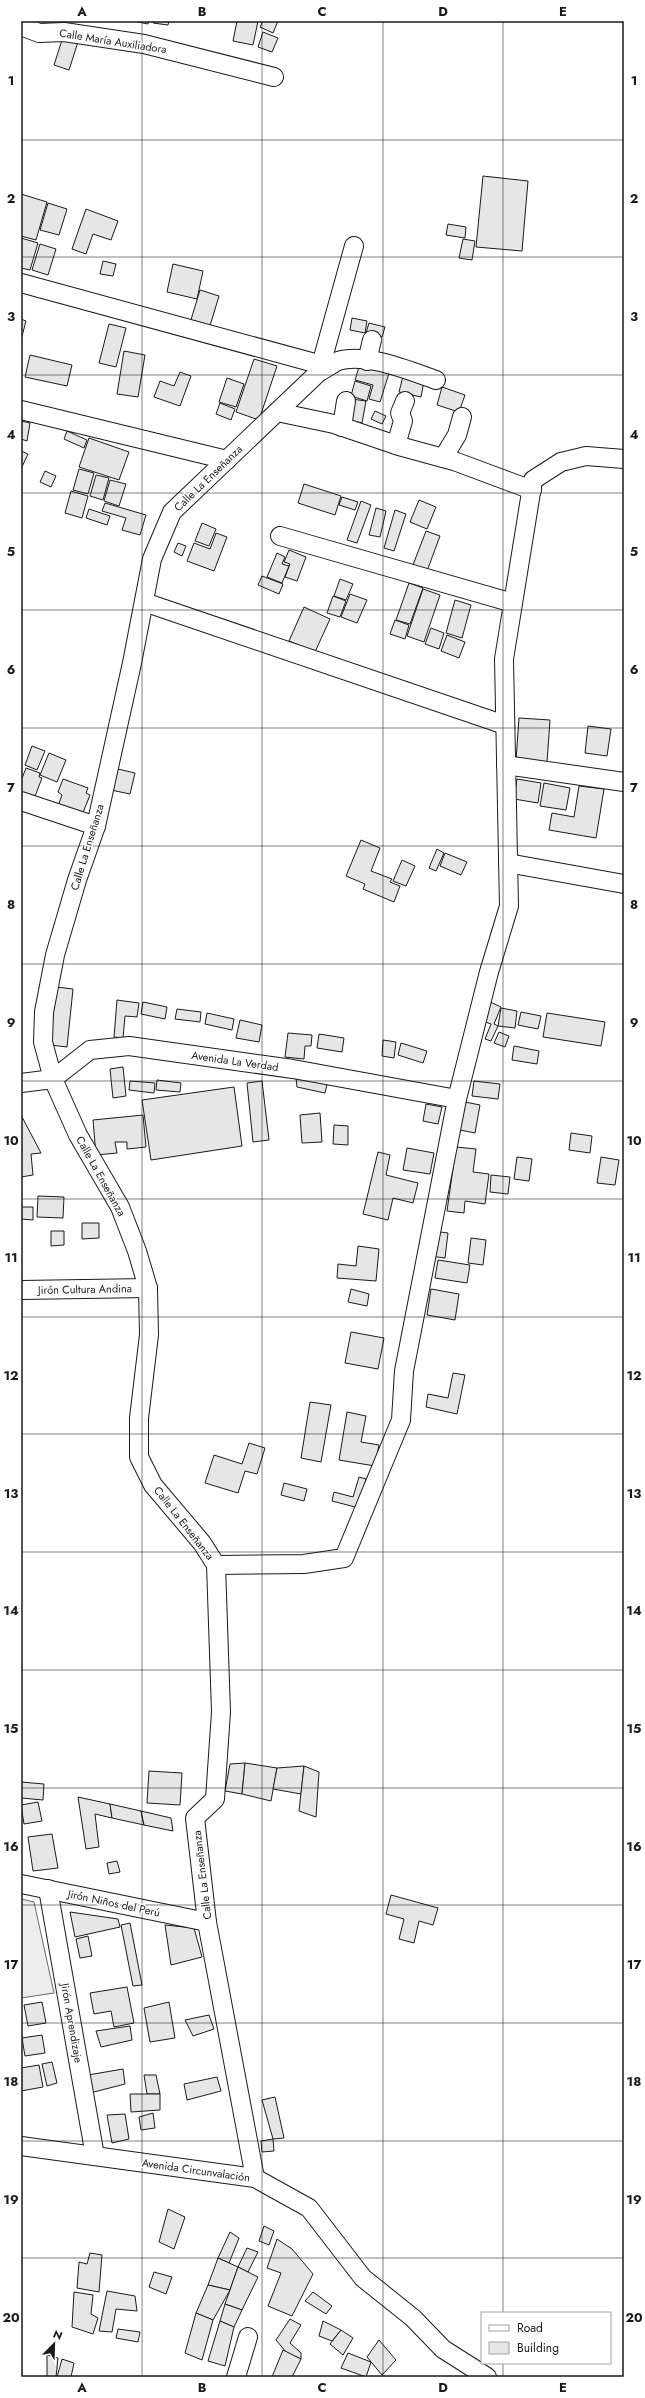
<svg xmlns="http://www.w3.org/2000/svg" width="645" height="2398" font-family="Jost,sans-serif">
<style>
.built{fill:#ededed;stroke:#6a6a6a}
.building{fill:#e6e6e6;stroke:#1a1a1a}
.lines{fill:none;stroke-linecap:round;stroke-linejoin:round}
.minor-casing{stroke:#1a1a1a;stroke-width:20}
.minor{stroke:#fff;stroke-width:18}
.grid{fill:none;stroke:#1a1a1a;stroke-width:1;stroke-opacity:0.55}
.labels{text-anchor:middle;stroke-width:3;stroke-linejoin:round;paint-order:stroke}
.street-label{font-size:11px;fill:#1a1a1a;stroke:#fff}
.neatline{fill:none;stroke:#1a1a1a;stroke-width:1.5}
.grid-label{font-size:13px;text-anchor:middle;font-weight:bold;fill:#1a1a1a}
</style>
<rect width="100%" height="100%" fill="#fff"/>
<polygon class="built" points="21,1899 34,1902 54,1993 21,1998"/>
<g class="building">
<polygon points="133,21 149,21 148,24"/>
<polygon points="153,21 169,21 168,25 153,23"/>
<polygon points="237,21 258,21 253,45 233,41"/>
<polygon points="263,21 278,21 273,33 260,27"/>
<polygon points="263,32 278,38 272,52 258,47"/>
<polygon points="63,37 78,42 69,70 54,65"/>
<polygon points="483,176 528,181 522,251 476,247"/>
<polygon points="21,194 47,202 36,240 21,236"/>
<polygon points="48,203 67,209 59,235 40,230"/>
<polygon points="86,209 118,221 111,240 93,234 86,254 72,249"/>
<polygon points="448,224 466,227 465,238 446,235"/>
<polygon points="21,238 38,243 30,270 21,268"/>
<polygon points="463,239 475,241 472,260 459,258"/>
<polygon points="40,244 56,249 48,275 32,270"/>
<polygon points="103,261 116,264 113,276 100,274"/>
<polygon points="173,264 203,271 197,299 167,292"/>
<polygon points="200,290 219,296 209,329 190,323"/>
<polygon points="352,318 367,321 365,333 350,330"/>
<polygon points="21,319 26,321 21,340"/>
<polygon points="369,323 385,327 382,337 366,333"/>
<polygon points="109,324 126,328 116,367 99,363"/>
<polygon points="124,351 145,355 138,397 117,394"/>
<polygon points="30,355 72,365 67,386 25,377"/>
<polygon points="254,359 277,366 259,420 236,412"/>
<polygon points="360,364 389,373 380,402 369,399 373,385 355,380"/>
<polygon points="180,372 191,376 180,406 154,397 160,381 174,386"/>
<polygon points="403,376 424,381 421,397 399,392"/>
<polygon points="227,378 244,384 236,407 219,402"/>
<polygon points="355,381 371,386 367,401 351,396"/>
<polygon points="442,387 465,395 459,412 437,405"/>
<polygon points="352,399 366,401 362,423 348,420"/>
<polygon points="220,403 235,409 231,420 216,414"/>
<polygon points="375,411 386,416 382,424 371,419"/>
<polygon points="21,421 30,423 27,441 21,439"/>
<polygon points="67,431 87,440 84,448 64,439"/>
<polygon points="89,438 129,452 119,480 79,467"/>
<polygon points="21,451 28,454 21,469"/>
<polygon points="79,469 94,473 88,494 73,490"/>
<polygon points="45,471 56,476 51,487 40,482"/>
<polygon points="96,475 109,478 103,500 90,496"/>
<polygon points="110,480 126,484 119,506 104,501"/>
<polygon points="304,484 341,496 335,515 298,503"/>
<polygon points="71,491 88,496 82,518 65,513"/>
<polygon points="342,497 358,502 355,510 339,505"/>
<polygon points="419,500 436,507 427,529 410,522"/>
<polygon points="361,501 371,505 357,543 347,540"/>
<polygon points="105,503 146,515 140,535 122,530 126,518 102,511"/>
<polygon points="376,508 386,511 380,537 369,535"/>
<polygon points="89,509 110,516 107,525 86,518"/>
<polygon points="395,510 406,514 394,551 384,548"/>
<polygon points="202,523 216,529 209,546 195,541"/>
<polygon points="426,531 440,536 427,571 413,565"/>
<polygon points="216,533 227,537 214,571 187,561 194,543 210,549"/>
<polygon points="178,543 186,546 182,556 174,552"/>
<polygon points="289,550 306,557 297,581 285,577 290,564 284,562"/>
<polygon points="277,553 285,557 282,564 289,566 282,583 267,577"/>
<polygon points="262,576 283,584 279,594 258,585"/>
<polygon points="340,579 353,584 346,600 334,596"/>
<polygon points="409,583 423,588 410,624 396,620"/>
<polygon points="423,589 440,595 424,642 407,636"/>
<polygon points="350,594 367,600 357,623 341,617"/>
<polygon points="333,596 346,601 340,617 327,613"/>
<polygon points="455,600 471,605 462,638 446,633"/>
<polygon points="304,607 330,619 315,652 289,641"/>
<polygon points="395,620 409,625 405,639 390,634"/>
<polygon points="431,628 444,633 439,649 425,644"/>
<polygon points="447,635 465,642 459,658 441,651"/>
<polygon points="519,718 550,720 547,762 516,760"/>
<polygon points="588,726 611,729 607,756 585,753"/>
<polygon points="32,746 45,751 37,770 25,765"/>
<polygon points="49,753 66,760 57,782 40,775"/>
<polygon points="26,768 40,773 39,777 42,778 34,799 21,795 21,781"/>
<polygon points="118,769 135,773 130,794 111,790"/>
<polygon points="63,779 88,788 86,793 90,795 82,815 58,806 62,795 58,792"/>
<polygon points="517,779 541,783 538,803 514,799"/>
<polygon points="544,783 570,788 566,810 540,806"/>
<polygon points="579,786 604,789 596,838 549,830 552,813 574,817"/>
<polygon points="361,840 380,848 371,871 392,879 390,882 400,886 394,902 363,889 365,884 346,876"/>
<polygon points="437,849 444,853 436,871 429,868"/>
<polygon points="445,853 467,862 461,875 440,866"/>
<polygon points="402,860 415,866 406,886 393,881"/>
<polygon points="56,987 73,989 67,1047 50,1045"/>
<polygon points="117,1000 139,1003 137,1017 125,1016 123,1038 114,1037"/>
<polygon points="488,1001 501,1007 494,1024 498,1026 491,1041 485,1039 491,1024 480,1020"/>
<polygon points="143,1002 167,1007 165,1019 141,1014"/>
<polygon points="501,1008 517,1011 515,1028 498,1026"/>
<polygon points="177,1009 201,1012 200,1022 175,1019"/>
<polygon points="521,1012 541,1016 538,1029 518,1025"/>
<polygon points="207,1013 234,1019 232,1030 205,1024"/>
<polygon points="547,1013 605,1022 601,1046 543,1037"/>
<polygon points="240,1020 262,1025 259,1042 236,1038"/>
<polygon points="499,1032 509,1036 505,1047 494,1043"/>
<polygon points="288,1033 312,1035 311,1046 305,1046 304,1059 285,1057"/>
<polygon points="319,1034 344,1038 342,1052 317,1048"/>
<polygon points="383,1040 396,1042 394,1058 382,1056"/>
<polygon points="401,1043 427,1051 423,1063 398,1055"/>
<polygon points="514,1046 539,1051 537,1064 512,1060"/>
<polygon points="123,1067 126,1096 113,1098 110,1069"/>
<polygon points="296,1078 327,1084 325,1093 297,1087"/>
<polygon points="157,1080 181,1083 180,1092 156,1090"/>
<polygon points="130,1081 155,1083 154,1093 129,1090"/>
<polygon points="262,1081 269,1140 253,1142 247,1083"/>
<polygon points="474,1081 500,1084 498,1099 472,1096"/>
<polygon points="234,1087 242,1146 151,1160 142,1100"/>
<polygon points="465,1102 480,1105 475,1133 460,1130"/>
<polygon points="426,1104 442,1107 438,1124 423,1121"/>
<polygon points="320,1113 322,1142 302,1143 300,1115"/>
<polygon points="21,1115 41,1153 31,1154 33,1175 21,1177"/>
<polygon points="143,1115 146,1147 127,1149 127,1142 115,1142 117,1153 96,1155 93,1120"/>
<polygon points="334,1125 348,1126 348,1145 333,1144"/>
<polygon points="571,1133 592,1136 590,1153 569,1150"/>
<polygon points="456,1147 476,1149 473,1172 489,1174 485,1204 465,1201 464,1213 447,1211"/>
<polygon points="407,1148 434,1153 430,1174 403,1170"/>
<polygon points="378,1152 390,1155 386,1175 418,1183 413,1203 393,1198 388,1220 363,1214"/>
<polygon points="517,1157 532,1159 529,1181 514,1179"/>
<polygon points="601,1157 619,1160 615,1185 597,1183"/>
<polygon points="491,1175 510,1177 508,1194 490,1192"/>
<polygon points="38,1196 64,1197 63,1218 37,1217"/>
<polygon points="21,1207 33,1207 33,1220 21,1219"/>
<polygon points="82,1223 99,1223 99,1238 82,1239"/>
<polygon points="51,1231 64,1231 64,1245 51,1246"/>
<polygon points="433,1231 448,1233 445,1258 429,1256"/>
<polygon points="471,1238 486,1240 483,1265 468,1263"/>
<polygon points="358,1246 379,1249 376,1281 337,1278 338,1264 356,1266"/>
<polygon points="438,1260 470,1265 467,1283 435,1278"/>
<polygon points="351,1289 369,1294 367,1306 348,1302"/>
<polygon points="431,1289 459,1294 455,1320 427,1315"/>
<polygon points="351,1332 384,1338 378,1369 345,1363"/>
<polygon points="453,1373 465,1375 457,1414 426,1407 428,1394 448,1398"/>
<polygon points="310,1402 331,1405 321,1462 301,1458"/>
<polygon points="347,1412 366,1416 361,1442 379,1445 375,1466 339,1460"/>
<polygon points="249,1443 265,1448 257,1474 245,1471 238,1493 205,1483 214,1455 242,1464"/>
<polygon points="359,1477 366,1479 359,1508 332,1501 334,1492 353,1497"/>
<polygon points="284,1483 307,1489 304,1501 281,1495"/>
<polygon points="245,1763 242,1794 225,1791 230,1764"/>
<polygon points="245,1763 277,1768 271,1801 242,1794"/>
<polygon points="304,1766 301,1794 273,1789 277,1768"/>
<polygon points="304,1766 319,1772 316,1817 299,1811"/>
<polygon points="149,1771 182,1773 180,1805 147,1803"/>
<polygon points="21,1782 44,1784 43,1800 21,1798"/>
<polygon points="78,1797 110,1804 112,1818 95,1814 99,1847 86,1849"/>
<polygon points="38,1802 42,1821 24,1824 21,1805"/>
<polygon points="110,1804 141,1811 144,1825 112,1818"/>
<polygon points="141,1811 171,1818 173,1831 144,1825"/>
<polygon points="52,1834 58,1868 33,1871 28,1837"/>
<polygon points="117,1861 120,1872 109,1874 107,1863"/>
<polygon points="391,1895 438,1908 433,1925 419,1921 414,1943 399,1939 404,1919 386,1914"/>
<polygon points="70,1912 118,1919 120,1927 75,1937"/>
<polygon points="130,1923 142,1985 133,1986 121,1925"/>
<polygon points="165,1925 194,1928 202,1957 171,1965"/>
<polygon points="88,1936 92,1956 80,1958 76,1939"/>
<polygon points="127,1987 134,2023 114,2027 111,2011 94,2014 90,1993"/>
<polygon points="42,2002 46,2023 28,2026 24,2005"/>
<polygon points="169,2002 175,2038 150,2042 144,2008"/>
<polygon points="209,2015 214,2029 193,2036 185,2020"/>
<polygon points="130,2026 132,2040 101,2047 96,2031"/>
<polygon points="42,2035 45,2053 25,2056 22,2038"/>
<polygon points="52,2062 57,2083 47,2086 42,2064"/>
<polygon points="39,2065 43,2087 21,2091 21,2068"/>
<polygon points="123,2069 125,2084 90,2093 88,2075"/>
<polygon points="144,2075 156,2075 160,2094 147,2094"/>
<polygon points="217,2077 221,2091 187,2100 184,2084"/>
<polygon points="130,2094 160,2094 160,2110 131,2112"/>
<polygon points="275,2097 284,2138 273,2139 262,2100"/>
<polygon points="153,2113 155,2128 141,2130 139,2117"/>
<polygon points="125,2114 129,2139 112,2143 107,2115"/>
<polygon points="273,2139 274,2151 262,2152 261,2141"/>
<polygon points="168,2209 185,2217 174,2249 159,2242"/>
<polygon points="264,2226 274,2231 269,2245 259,2241"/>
<polygon points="230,2232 239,2238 229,2263 218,2258"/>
<polygon points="277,2239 292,2249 313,2274 292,2316 268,2306 281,2273 267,2268"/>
<polygon points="247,2248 258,2252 248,2272 238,2267"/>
<polygon points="90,2253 102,2255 99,2292 77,2288 79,2262 87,2264"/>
<polygon points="218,2258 238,2267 230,2290 208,2285"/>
<polygon points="238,2267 258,2277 242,2310 225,2304"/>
<polygon points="154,2272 172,2277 166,2294 149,2287"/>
<polygon points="208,2285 230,2290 213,2320 196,2313"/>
<polygon points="107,2291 135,2296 137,2311 116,2309 112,2332 99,2331"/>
<polygon points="74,2292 93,2295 91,2314 98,2318 93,2334 72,2327"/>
<polygon points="313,2292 332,2306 326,2314 305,2301"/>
<polygon points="225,2304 242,2310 234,2327 220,2321"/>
<polygon points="196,2313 213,2320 202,2360 185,2353"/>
<polygon points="290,2319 301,2325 290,2343 301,2353 301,2359 286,2352 276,2340"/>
<polygon points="220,2321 234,2327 225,2366 208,2361"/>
<polygon points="323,2321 341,2330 332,2341 319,2336"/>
<polygon points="118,2329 140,2332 138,2342 116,2338"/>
<polygon points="341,2330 353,2338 343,2355 330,2344"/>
<polygon points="379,2340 396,2360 382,2375 367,2357"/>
<polygon points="283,2350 301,2359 292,2377 272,2377"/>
<polygon points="348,2353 371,2362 366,2377 341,2368"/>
<polygon points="47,2355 58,2358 56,2377 47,2377"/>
<polygon points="62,2359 74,2363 71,2377 57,2377"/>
</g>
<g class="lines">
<g class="minor-casing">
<g id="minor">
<polyline points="21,26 39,33 64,32 144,44 274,77"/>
<polyline points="21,283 322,365"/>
<polyline points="367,361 372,340"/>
<path d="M319,372C325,369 332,364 338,361C365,352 410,371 436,380"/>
<polyline points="21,410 227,460"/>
<polyline points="277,412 334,424 399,446 454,461 532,490"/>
<polyline points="342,427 346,401"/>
<polyline points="396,445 403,421 400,413 405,401"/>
<polyline points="443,458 457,435 462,417"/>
<polyline points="280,536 513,603"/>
<polyline points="144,602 505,725"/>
<polyline points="506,765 624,782"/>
<polyline points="21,801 96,826"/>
<polyline points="508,863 624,884"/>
<polyline points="21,1083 53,1079 90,1050 129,1046 293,1069 457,1099"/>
<polyline points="21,1290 148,1288"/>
<polyline points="216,1565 304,1564 344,1558 401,1420 404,1371 457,1099 489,972 509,906 504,659 533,480 561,462 586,456 624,459"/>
<polyline points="21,1884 207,1922"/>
<polyline points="48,1889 95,2156"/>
<polyline points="21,2146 255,2178 309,2208 363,2278 413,2318 443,2349 487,2377"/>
<polyline points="255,2178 207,1922 195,1818 215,1799 221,1712 216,1565 202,1543 153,1485 139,1457 139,1418 149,1335 148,1288 137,1251 120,1207 78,1135 53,1079 43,1042 44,1012 55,955 77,880 96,826 132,663 152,559 172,512 319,372 354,246"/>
<polyline points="236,2377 248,2337"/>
</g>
</g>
<use href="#minor" class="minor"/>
</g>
<path class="grid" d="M142,21V2377M262,21V2377M383,21V2377M503,21V2313M21,140H624M21,257H624M21,375H624M21,493H624M21,610H624M21,728H624M21,846H624M21,964H624M21,1081H624M21,1199H624M21,1317H624M21,1434H624M21,1552H624M21,1670H624M21,1788H624M21,1905H624M21,2023H624M21,2141H624M21,2258H624M503,2363V2377"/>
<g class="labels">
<g class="street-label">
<text transform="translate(113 41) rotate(9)" y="4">Calle María Auxiliadora</text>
<text transform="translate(208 478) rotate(-44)" y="4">Calle La Enseñanza</text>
<text transform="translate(87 847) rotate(-73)" y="4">Calle La Enseñanza</text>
<text transform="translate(235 1061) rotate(8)" y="4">Avenida La Verdad</text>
<text transform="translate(101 1176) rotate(61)" y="4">Calle La Enseñanza</text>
<text transform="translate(85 1289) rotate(-1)" y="4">Jirón Cultura Andina</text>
<text transform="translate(184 1523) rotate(52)" y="4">Calle La Enseñanza</text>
<text transform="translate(202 1875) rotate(-97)" y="4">Calle La Enseñanza</text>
<text transform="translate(114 1903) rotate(12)" y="4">Jirón Niños del Perú</text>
<text transform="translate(72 2023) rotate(80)" y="4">Jirón Aprendizaje</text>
<text transform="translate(196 2170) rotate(8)" y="4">Avenida Circunvalación</text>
</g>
</g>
<rect width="645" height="2398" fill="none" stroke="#ffffff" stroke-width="44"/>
<rect x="481" y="2312" width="130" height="52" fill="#ffffff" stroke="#a3a3a3"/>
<rect x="489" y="2325" width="20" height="6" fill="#ffffff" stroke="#a3a3a3"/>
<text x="517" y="2332" font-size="12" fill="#1a1a1a">Road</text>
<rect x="489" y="2342" width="20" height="12" fill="#e6e6e6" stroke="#a3a3a3"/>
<text x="517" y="2352" font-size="12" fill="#1a1a1a">Building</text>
<g transform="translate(54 2344) rotate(23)" stroke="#ffffff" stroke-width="3" paint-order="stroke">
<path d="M0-3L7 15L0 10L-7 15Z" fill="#1a1a1a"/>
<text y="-6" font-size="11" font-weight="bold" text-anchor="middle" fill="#1a1a1a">N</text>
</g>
<rect x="22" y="22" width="601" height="2354" class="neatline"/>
<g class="grid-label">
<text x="82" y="16">A</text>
<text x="202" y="16">B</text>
<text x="322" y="16">C</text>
<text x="443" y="16">D</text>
<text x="563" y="16">E</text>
<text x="11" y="85">1</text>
<text x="634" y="85">1</text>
<text x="11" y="203">2</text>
<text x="634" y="203">2</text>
<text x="11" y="321">3</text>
<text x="634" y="321">3</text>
<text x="11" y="439">4</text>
<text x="634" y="439">4</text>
<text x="11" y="556">5</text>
<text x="634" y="556">5</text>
<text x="11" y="674">6</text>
<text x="634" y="674">6</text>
<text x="11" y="792">7</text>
<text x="634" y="792">7</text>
<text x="11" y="909">8</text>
<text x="634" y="909">8</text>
<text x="11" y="1027">9</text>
<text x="634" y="1027">9</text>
<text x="11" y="1145">10</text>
<text x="634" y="1145">10</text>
<text x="11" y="1262">11</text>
<text x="634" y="1262">11</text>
<text x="11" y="1380">12</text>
<text x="634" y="1380">12</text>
<text x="11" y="1498">13</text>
<text x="634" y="1498">13</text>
<text x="11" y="1615">14</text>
<text x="634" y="1615">14</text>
<text x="11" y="1733">15</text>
<text x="634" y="1733">15</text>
<text x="11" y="1851">16</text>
<text x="634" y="1851">16</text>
<text x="11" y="1969">17</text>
<text x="634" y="1969">17</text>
<text x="11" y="2086">18</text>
<text x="634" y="2086">18</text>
<text x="11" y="2204">19</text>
<text x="634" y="2204">19</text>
<text x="11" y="2322">20</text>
<text x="634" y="2322">20</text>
<text x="82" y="2392">A</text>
<text x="202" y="2392">B</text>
<text x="322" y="2392">C</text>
<text x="443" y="2392">D</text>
<text x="563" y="2392">E</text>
</g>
</svg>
